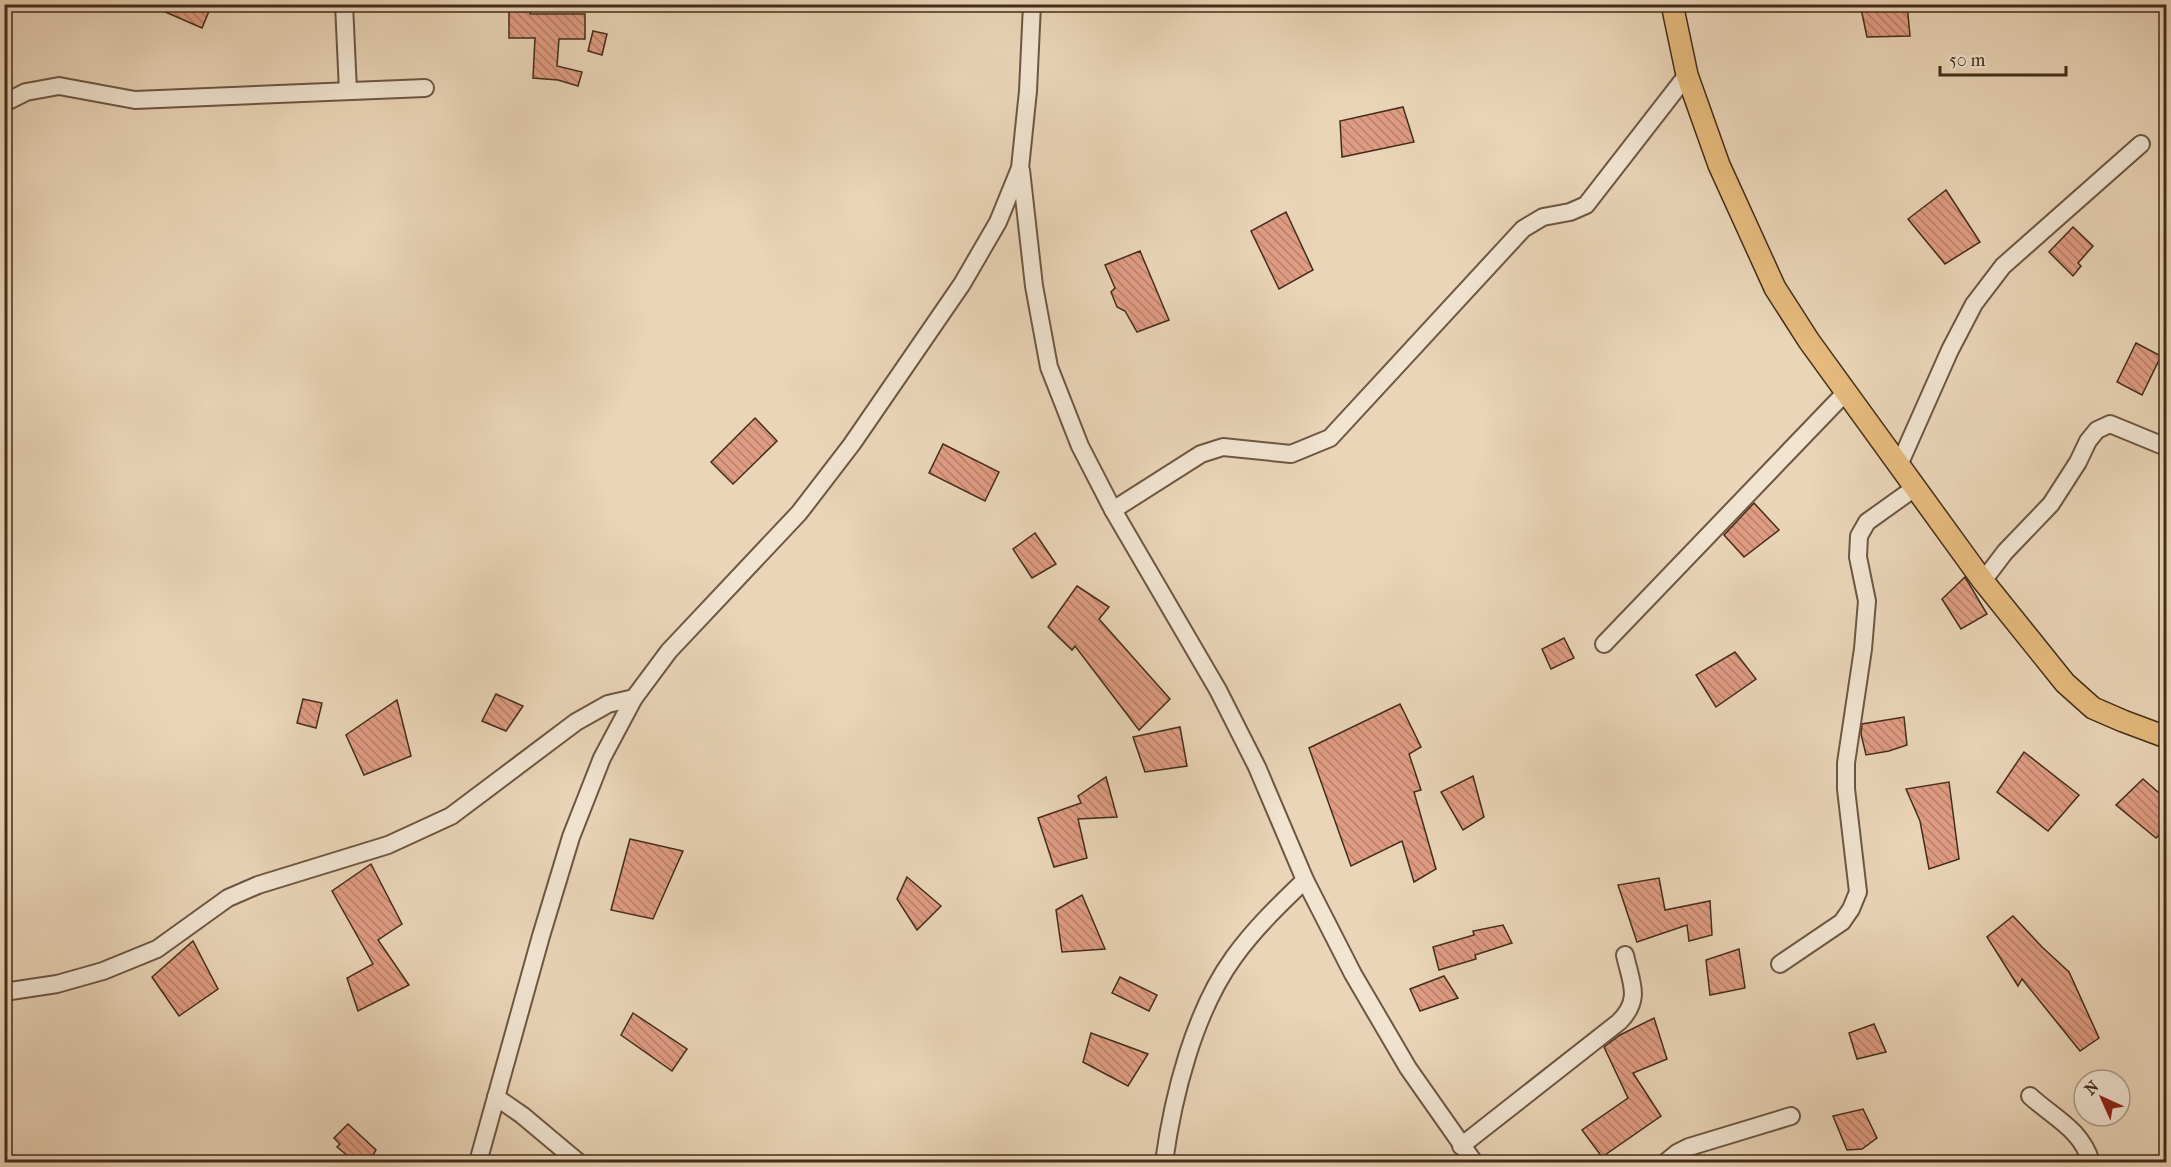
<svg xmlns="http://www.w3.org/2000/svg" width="2171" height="1167" font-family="'IM FELL French Canon',serif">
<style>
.building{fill:url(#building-back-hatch);stroke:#432d1b;stroke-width:1.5}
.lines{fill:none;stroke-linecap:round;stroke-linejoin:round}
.minor-casing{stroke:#6d5742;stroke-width:20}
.major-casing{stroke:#432d1b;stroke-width:24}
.minor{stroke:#f1e4d1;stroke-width:16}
.major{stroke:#e5ba7c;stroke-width:21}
</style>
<defs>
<pattern id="building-back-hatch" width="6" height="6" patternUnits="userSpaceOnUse" patternTransform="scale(1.5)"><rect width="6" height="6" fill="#e09c83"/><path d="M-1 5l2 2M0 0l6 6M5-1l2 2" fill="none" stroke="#b7806a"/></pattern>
</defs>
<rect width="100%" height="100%" fill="#ead5b8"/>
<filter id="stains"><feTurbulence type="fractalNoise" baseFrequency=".00333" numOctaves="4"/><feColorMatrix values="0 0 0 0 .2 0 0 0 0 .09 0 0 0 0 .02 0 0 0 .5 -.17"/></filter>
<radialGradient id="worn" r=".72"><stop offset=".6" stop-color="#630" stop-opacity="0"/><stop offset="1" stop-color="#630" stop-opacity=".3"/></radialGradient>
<g class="building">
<polygon points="147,4 212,4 202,28"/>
<polygon points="1860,4 1907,4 1910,36 1867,37"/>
<polygon points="509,6 530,6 530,14 585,14 585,39 559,39 557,66 582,72 578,86 558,80 533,78 535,38 509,38"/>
<polygon points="593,31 607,34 602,55 588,51"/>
<polygon points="1403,107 1414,142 1342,157 1340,121"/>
<polygon points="1946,190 1980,242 1945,264 1908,219"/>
<polygon points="1286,212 1313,270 1279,289 1251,231"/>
<polygon points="2073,227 2093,246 2078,263 2081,266 2073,276 2049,252"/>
<polygon points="1140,251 1169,320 1137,332 1125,311 1117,307 1111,292 1115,288 1105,265"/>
<polygon points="2136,343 2161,356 2142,395 2117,382"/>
<polygon points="755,418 777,441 733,484 711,462"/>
<polygon points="943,444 999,472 985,501 929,473"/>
<polygon points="1754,503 1779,530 1744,557 1724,535"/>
<polygon points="1035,533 1056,564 1032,578 1013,549"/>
<polygon points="1965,577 1987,614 1961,629 1942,599"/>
<polygon points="1077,586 1109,607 1099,619 1170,699 1139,730 1075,646 1072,650 1048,627"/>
<polygon points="1564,638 1574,658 1551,669 1542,649"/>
<polygon points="1735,652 1756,679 1716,707 1696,675"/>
<polygon points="496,694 523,706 506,731 482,721"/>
<polygon points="303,699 322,703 316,728 297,723"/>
<polygon points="397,700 411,756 364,775 346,735"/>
<polygon points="1400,704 1421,747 1409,754 1421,790 1414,792 1436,869 1414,882 1402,841 1351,866 1309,748"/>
<polygon points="1904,717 1907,745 1889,751 1866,755 1861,734 1862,724"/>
<polygon points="1180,727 1187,766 1145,772 1133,737"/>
<polygon points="2024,752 2079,795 2048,831 1997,792"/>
<polygon points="1473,776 1484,817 1463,830 1441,792"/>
<polygon points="1106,777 1117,817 1078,819 1087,858 1054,867 1038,818 1081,803 1078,796"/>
<polygon points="2143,779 2166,799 2166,829 2156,838 2116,805"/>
<polygon points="1949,782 1959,859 1929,869 1920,821 1906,789"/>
<polygon points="630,839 683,851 653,919 611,910"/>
<polygon points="371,864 402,924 378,940 409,985 358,1011 347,978 373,964 332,891"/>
<polygon points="907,877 941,906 917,930 897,899"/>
<polygon points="1659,878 1665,910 1710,901 1712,935 1689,941 1687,925 1637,942 1618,885"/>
<polygon points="1082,895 1105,949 1062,952 1056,910"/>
<polygon points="2013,916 2042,947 2069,972 2099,1038 2080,1051 2022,979 2018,986 1987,937"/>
<polygon points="1503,925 1512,943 1475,955 1476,959 1439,970 1433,947 1474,935 1473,931"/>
<polygon points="193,941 218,989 179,1016 152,977"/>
<polygon points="1739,949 1745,988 1710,995 1706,960"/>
<polygon points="1444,976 1458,998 1420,1011 1410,989"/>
<polygon points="1120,977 1157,995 1149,1011 1112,993"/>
<polygon points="633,1013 687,1049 672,1071 621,1035"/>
<polygon points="1654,1018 1667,1059 1633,1073 1661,1116 1602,1157 1582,1130 1628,1098 1604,1047 1620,1035"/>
<polygon points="1874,1024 1886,1052 1857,1059 1849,1033"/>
<polygon points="1091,1033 1148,1054 1128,1086 1083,1062"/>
<polygon points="1863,1109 1877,1138 1862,1149 1847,1150 1833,1116"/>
<polygon points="348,1124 376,1150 369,1162 363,1162 357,1157 354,1161 337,1147 340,1144 334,1138"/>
</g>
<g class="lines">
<g class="minor-casing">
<g id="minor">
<polyline points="344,4 348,91"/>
<polyline points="4,103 26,92 59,86 135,100 425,88"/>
<polyline points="1021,170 1034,286 1049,367 1080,446 1113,510 1218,690 1257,767 1305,880 1353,974 1408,1068 1474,1162"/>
<polyline points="1899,465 1950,350 1974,304 2003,266 2141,144"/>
<polyline points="1113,510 1201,454 1223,447 1291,454 1330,438 1523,229 1543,217 1570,212 1586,205 1687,75"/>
<polyline points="1983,581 2005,552 2051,504 2078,462 2088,441 2097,430 2110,424 2166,447"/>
<polyline points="1604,644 1846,392"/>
<polyline points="1780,964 1842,922 1851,909 1858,892 1846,789 1846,763 1863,649 1867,601 1858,557 1859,536 1867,522 1916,487"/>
<polyline points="4,992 57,984 103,971 157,949 228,898 258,885 388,845 451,816 576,722 608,704 634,698"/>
<path d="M2030,1096C2054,1118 2081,1129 2091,1162"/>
<polyline points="496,1097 522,1115 578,1162"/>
<path d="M1461,1146L1619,1022C1642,999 1631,983 1625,955"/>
<polyline points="478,1162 541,936 571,837 602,758 634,698 669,651 799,513 852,444 962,284 998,222 1020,168 1028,91 1032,4"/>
<path d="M1164,1162C1173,1096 1194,1012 1234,957C1255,928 1280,904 1305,880"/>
<polyline points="1666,1162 1677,1153 1689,1147 1791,1116"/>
</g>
</g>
<g class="major-casing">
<polyline id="major" points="1672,4 1687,75 1719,165 1775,288 1809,341 1983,581 2065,683 2093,708 2123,721 2166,737"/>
</g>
<use href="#minor" class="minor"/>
<use href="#major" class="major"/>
</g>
<rect width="2171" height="1167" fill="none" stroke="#ead5b8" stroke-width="24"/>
<rect x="6" y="6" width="2159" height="1155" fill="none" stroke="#432d1b" stroke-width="3"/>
<rect x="12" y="12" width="2147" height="1143" fill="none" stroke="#432d1b" stroke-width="1.5"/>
<g transform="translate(2102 1098) rotate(315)"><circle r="28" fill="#f1e4d1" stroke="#ab9b88" stroke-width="1.5"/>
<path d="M0-4.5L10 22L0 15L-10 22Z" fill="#8f2418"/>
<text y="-9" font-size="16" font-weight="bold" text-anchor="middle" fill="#432d1b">N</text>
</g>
<path d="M1940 66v9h126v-9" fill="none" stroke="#432d1b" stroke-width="3"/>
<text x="1949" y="66" font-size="18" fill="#432d1b" stroke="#f1e4d1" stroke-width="4.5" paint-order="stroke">50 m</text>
<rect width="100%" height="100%" filter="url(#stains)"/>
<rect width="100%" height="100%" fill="url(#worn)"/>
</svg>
